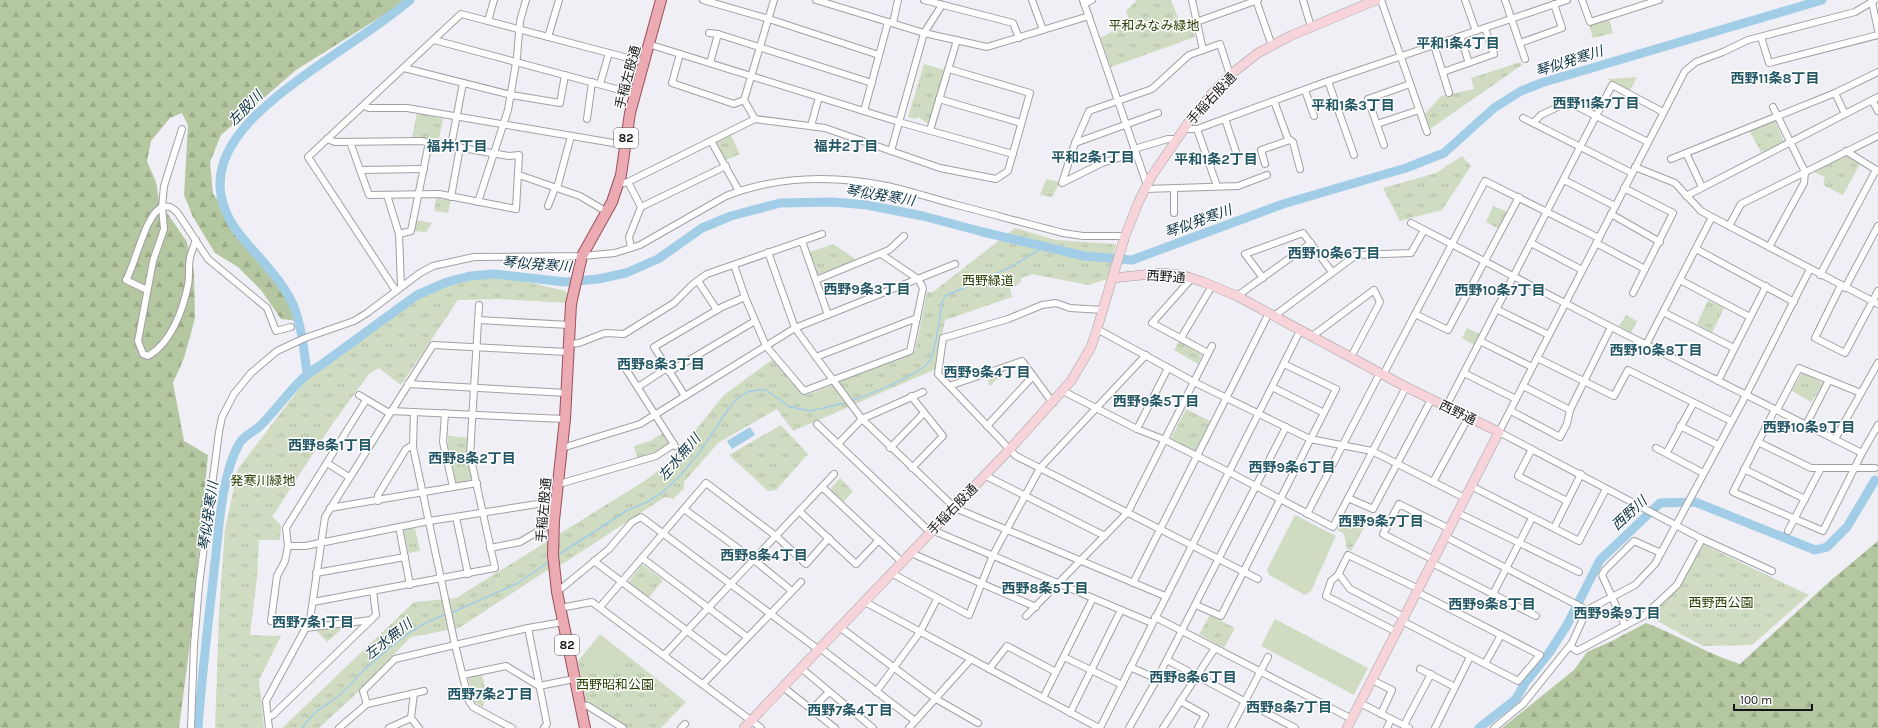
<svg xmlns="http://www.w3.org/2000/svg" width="1878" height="728" font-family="Karla,'Noto Sans JP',sans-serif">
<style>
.grass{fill:url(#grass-tufts)}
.forest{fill:url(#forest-firs)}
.pitch{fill:#cfdcc2}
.water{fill:#a2cde6}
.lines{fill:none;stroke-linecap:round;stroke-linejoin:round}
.stream{stroke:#a2cde6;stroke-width:1.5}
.river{stroke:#a2cde6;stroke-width:9}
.street-casing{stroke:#a0a0a6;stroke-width:8}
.secondary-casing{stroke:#a0a0a6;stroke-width:10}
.primary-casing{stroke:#99505c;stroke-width:12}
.street{stroke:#fff;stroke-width:6}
.secondary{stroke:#f6d4d9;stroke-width:9}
.primary{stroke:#ecaab3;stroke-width:10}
.labels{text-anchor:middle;stroke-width:3;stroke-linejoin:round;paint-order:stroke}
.shield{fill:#fff;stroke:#5a5a5d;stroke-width:1}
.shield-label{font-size:12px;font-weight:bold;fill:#141417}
.park-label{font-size:13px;fill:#293f01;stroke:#fff}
.street-label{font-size:13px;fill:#141417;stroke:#fff}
.neighbourhood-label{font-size:14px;font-weight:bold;fill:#245867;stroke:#fff}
.water-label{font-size:14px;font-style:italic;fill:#0c3244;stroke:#fff}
</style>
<defs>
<pattern id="grass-tufts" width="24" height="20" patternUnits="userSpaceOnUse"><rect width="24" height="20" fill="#cfdcc2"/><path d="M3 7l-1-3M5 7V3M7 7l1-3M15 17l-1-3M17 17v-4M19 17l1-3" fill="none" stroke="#b1bca6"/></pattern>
<pattern id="forest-firs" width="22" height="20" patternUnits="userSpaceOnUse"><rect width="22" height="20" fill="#b4c7a0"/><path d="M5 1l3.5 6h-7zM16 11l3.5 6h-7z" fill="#9aaa89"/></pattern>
</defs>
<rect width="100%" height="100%" fill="#f0eff6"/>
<g class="grass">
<polygon points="1137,0 1171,0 1183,30 1193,28 1195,37 1111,67 1100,38 1130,22 1126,11"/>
<polygon points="1609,19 1613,33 1593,38 1589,25"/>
<polygon points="1521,62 1522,65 1430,129 1424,115 1441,96 1474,89 1471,78"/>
<polygon points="924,64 945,70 928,124 918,117 916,119 908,117"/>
<polygon points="1637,77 1630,91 1607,79"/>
<polygon points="417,113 443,119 439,139 412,138"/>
<polygon points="1775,121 1784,142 1761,152 1749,130"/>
<polygon points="730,134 740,154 726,160 716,143 718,140"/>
<polygon points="1462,156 1471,166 1442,210 1400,221 1383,188 1436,173"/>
<polygon points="1847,156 1860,164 1843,195 1823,185 1825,177 1814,172"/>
<polygon points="1046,179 1060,182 1052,197 1040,195"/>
<polygon points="436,198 451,200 448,213 434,211"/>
<polygon points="1493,206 1508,212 1499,229 1486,222"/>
<polygon points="416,220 432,223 426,232 414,231"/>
<polygon points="1015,228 1056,240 1116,244 1108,279 1088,285 1032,274 1021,278 1021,282 1010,289 1012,297 945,320 936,369 793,431 777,409 718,443 684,482 684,489 673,499 665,497 564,563 546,571 459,628 411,637 358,692 319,728 282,728 414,602 456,598 643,482 669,463 724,395 773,359 807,395 915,351 927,292 933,292"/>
<polygon points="833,244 857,260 820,274 817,274 810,252"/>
<polygon points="471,278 514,279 566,291 567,303 500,299 458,300 401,385 379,368 369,374 333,423 272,517 281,525 280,540 259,540 257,577 250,635 281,636 259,680 264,728 215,728 219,614 225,529 238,469 308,377 401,311 417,298"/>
<polygon points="1708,300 1724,308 1712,333 1697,324"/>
<polygon points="1626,315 1637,321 1631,333 1619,326"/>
<polygon points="1467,328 1480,334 1474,345 1462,338"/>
<polygon points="1179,341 1202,355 1198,364 1174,350"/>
<polygon points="1004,370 1004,372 990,386 986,376"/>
<polygon points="1804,373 1822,383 1823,385 1811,402 1792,391 1801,374"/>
<polygon points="1186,409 1210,421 1196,452 1170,440"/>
<polygon points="781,425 808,454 776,490 768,491 729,455"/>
<polygon points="663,433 669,442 668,445 656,453 637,458 634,446 650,441"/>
<polygon points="448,436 468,438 467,454 473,477 471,480 457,483 455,481 448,444"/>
<polygon points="840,478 853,491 844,502 831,491 831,488"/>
<polygon points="1347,513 1366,524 1351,551 1347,549 1344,534 1337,530"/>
<polygon points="415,528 420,551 408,553 404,530"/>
<polygon points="1702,545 1704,545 1809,595 1752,645 1703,646 1648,616 1682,583"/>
<polygon points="641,565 643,565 663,580 648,599 628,583"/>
<polygon points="1210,615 1235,628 1224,648 1199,634"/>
<polygon points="346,625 327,642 314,628"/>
<polygon points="600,634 686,702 661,728 628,728 586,702 578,661"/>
<polygon points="482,674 486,693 493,687 482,707 475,702 468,678"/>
</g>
<g class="forest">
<polygon points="0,0 404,0 390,11 296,70 221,135 210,162 213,194 241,231 256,259 279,280 298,304 299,321 281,319 261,290 238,267 215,253 193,217 184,195 188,125 182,113 170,118 151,141 147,161 156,182 159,201 187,242 194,271 195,318 184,358 173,383 184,441 208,455 191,635 179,728 0,728"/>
<path d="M1878,541V728H1502L1574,670L1587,652L1612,641L1646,623C1678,635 1707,654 1740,664L1830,581Z"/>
</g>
<g class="pitch">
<polygon points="835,393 840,407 814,417 808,403"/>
<polygon points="1295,515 1336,536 1311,591 1305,595 1269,575 1267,570"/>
<polygon points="1275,619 1368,668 1354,695 1261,646"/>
<polygon points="600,636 624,656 604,680 580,661"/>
</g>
<polygon class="water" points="750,427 755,435 732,449 727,441"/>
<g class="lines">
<g class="stream">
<path d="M851,401C867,395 923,374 930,360C938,344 938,321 942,303L945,296L1011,267L1044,247"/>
<polyline points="558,555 626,511 647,502 660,494 678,478 699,453 729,408 736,400 747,392 758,390 766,390 790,407 811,411 848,402"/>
<polyline points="451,613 518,583 550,561"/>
<path d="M302,728C316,707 330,705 345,690C350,686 353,681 358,676C383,652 413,625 447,614"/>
</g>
<g class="river">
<path d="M307,373C304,351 302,326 293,305C281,277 255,255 237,231C186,161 261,107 312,70C344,47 379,26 410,0"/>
<path d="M198,728C202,672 209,617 215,562C219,527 222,474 239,444C245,434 255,432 262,424C283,403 295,380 321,365L417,295L447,282L470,276L494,274L565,282L598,279L626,273L658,259L702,228L731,216L780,203L833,202L867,205L923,216L983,232L1084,256L1132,260L1283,204L1406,168L1444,153L1494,108L1521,91L1541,83L1822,0"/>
<polyline points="1479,728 1516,699 1525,683 1549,653 1567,625 1600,560 1660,503 1695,502 1815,550 1827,547 1847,527 1875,480"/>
</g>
<g class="street-casing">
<g id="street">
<polyline points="703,0 769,19 879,55"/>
<polyline points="816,0 924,33 987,47 1089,16"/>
<polyline points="924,0 1013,23 1019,38"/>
<polyline points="1032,0 1043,30"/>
<polyline points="1083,0 1147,185"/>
<polyline points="1192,0 1203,50"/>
<polyline points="1256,0 1272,46"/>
<polyline points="1303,0 1311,27"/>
<polyline points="1381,0 1427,132"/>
<polyline points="1465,0 1476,31"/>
<polyline points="1505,0 1525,59"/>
<polyline points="1582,0 1590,22 1659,0"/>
<polyline points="1872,2 1878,30"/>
<polyline points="1084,4 1092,0"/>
<polyline points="488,21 494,0"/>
<polyline points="893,23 898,0"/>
<polyline points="1185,26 1258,0"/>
<polyline points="709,33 718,34 872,83"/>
<polyline points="1460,36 1469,63"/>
<polyline points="548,37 559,0"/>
<polyline points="1761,37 1769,63 1878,35"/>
<polyline points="434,40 635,94"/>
<polyline points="1520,43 1562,28 1554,4"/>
<polyline points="648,44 899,122 1013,154"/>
<polyline points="1434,45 1449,93"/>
<polyline points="680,54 672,83 734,104 744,100"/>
<polyline points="710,63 718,34"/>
<polyline points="404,68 511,95 560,103 565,75"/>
<polyline points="1443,72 1494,54 1485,28"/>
<polyline points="1328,81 1354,155"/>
<polyline points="600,84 609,53"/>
<polyline points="1305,90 1314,116"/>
<polyline points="1835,93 1845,114"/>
<polyline points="939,99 1021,123"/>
<polyline points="1872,100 1878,111"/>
<polyline points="1274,101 1288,139 1293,142 1300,169"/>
<polyline points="364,106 369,108 407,108 625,145"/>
<polyline points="864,111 888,22"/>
<polyline points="1523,118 1632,173"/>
<polyline points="587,119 592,82"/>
<polyline points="755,119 744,100 774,0"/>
<polyline points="1225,119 1237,155"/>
<polyline points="1533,123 1541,115 1568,102 1648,142"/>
<polyline points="1377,124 1419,110"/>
<polyline points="811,126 819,97"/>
<path d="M182,129L164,186L162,207L164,229L153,261L138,341L143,354L148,356C171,343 183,310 188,285C190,276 188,267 190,258C191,252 194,246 196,240"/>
<polyline points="1184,129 1197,129 1328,81 1567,0"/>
<polyline points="1197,129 1217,186"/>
<polyline points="930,130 957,40"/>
<polyline points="327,139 335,142 421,141 509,156 519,155 516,209 439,194 369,195 350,142"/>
<polyline points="711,141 739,191"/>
<polyline points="1075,143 1158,113"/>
<polyline points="1384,145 1368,99 1410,84"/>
<polyline points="451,146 463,83"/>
<polyline points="1134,149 1168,139 1177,139"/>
<polyline points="891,151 924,33 942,5"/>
<polyline points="1846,151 1878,171"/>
<polyline points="1135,153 1102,163 1062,183 1075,143 1089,111 1152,89 1189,55 1220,44 1230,75"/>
<polyline points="1686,153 1702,187"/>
<polyline points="1671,159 1835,93 1878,72"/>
<polyline points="1265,164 1261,150 1290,140"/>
<polyline points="1635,167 1675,183 1701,211 1712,217 1878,304"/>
<polyline points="360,170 424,169"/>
<polyline points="519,175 580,196 607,212"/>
<polyline points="1564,180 1615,206"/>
<polyline points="628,182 641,207 629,237 631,248"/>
<polyline points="618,184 628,182 755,119 825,128 940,168 996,179 1008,171 1030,93 949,69"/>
<polyline points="557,188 571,136"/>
<polyline points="1624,188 1673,213 1633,293"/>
<polyline points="1145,189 1238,186 1267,175"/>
<polyline points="387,195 399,234 401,286"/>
<polyline points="1686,196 1878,97"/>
<polyline points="451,197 460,147"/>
<polyline points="478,202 508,110 517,57 520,21 526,0"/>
<polyline points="548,206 555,188"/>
<polyline points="641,207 726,166"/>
<polyline points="1174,213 1174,188"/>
<polyline points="1611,214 1660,242"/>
<polyline points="1411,223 1611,327 1862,453"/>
<polyline points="1729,226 1741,204 1878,136"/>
<polyline points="399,234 411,231 429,142"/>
<polyline points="802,241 828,315"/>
<polyline points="1531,243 1582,270"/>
<polyline points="1596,243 1645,269"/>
<polyline points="1769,247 1804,183 1805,172 1773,107"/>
<polyline points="1696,249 1794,302"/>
<polyline points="768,252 795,328 816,357 862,419 955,508 1165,596"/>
<polyline points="734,265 745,297 766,346 804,391 910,351 923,288 918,279 881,254"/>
<polyline points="1820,275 1876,170"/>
<polyline points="1192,278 1152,323 1208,353"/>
<polyline points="1263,278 1245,254 1303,233 1332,272"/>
<polyline points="816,280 889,250 904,236"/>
<polyline points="1680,280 1750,317"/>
<polyline points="698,281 717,310"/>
<polyline points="1841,285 1815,338 1845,353 1878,291"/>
<polyline points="1845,288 1878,226"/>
<path d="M147,290L126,280C135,266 146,211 163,207C169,205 172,208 177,212L208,259L267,308L276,331L291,327"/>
<polyline points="396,291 308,157 461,14 643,62"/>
<polyline points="1237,296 1311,243"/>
<polyline points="1496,309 1549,335"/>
<polyline points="1103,310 1070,308 1056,303 1042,305 1008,319 943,338 938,374 1016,456 1258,579"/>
<polyline points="1663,312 1734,348"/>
<polyline points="1415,314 1448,330 1519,197"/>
<polyline points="1274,316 1356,255 1411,253 1424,230"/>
<polyline points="478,320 570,325"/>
<polyline points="1097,329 1194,382 1310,439 1372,451 1465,498"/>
<polyline points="1311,337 1374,290 1380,302 1351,357"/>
<polyline points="1181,338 1212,286"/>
<polyline points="1480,341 1532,367"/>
<polyline points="569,344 579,343 605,333 624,334 674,303 693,284 707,274 822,234"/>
<polyline points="1646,345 1712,217"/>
<polyline points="816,357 917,318"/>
<polyline points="1537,358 1614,396 1628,370 1731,421"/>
<polyline points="624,366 675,446"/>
<polyline points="669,372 755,321"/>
<polyline points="1464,373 1516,399"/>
<polyline points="1383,375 1485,181 1599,238"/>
<polyline points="1718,381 1766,286"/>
<polyline points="408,384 567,393"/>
<polyline points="949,386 1022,361 1053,403"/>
<polyline points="1523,386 1570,410"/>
<polyline points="638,387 667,368"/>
<polyline points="1272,387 1324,413"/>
<polyline points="1063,391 1137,429 1165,440 1229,472 1333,527 1406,387"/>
<polyline points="359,395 389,413"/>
<polyline points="685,396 654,347 722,307 745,297"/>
<polyline points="911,396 943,436 912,468"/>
<polyline points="1446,407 1612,85 1663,112"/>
<polyline points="1775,409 1733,492 1823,531 1862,453 1878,425"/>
<polyline points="1777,410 1799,368 1861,393"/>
<polyline points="391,411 565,419"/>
<polyline points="1511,411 1560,437 1567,424 1570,410 1611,327"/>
<polyline points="414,412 413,447 455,645 469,701 473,707 512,728"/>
<polyline points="445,413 443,442 453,487"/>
<polyline points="817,424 930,532"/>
<polyline points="1806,425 1829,380"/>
<polyline points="987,426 1033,376"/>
<polyline points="1680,426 1718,445"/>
<polyline points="1137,429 1168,368"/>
<polyline points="1835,439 1878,363"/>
<polyline points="1758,442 1811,468 1875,468"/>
<polyline points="838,444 862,419 923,392"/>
<polyline points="562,448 640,424 795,328 955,264"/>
<polyline points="890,448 924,413"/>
<polyline points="1656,448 1703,473"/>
<polyline points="1532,449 1518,476 1567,501"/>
<polyline points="1667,452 1693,404"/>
<polyline points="327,463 349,477"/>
<polyline points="1744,469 1805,499"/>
<polyline points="984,475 1105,536"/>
<polyline points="1433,482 1468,418"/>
<polyline points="559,484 656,456 674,444"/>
<polyline points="1471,486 1579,541 1606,489"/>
<polyline points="822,487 902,562"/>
<polyline points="1348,498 1373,509 1431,400"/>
<polyline points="378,501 378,495 406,449 413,445"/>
<polyline points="330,508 477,483"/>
<polyline points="684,509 754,560 792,591"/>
<polyline points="799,511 856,564 879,540"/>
<polyline points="1458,513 1579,572"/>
<polyline points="1307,514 1380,373"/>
<polyline points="456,517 468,574"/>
<polyline points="399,527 410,585"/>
<polyline points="1554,528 1581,474"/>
<polyline points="932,530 1152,623"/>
<polyline points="1788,531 1821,468"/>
<polyline points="1446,537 1587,610"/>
<polyline points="288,546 305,546 429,521 557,501"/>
<polyline points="490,548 520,542 547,526 554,525"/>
<polyline points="911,553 1036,607"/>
<polyline points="642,558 747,637"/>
<polyline points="1434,560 1383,534 1399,504 1450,529"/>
<polyline points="594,561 726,660"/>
<polyline points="1432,563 1536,616"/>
<polyline points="1772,571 1702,539 1499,432 1685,71 1696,62 1723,52 1748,40 1855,12 1875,0"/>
<polyline points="316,573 405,557"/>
<polyline points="891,573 969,615 993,555 1040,468 1146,355"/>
<polyline points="1339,574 1350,589 1404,617"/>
<polyline points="1133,583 1269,313"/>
<polyline points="557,592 609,549 632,522 641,517 819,650"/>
<polyline points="1493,594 1532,518"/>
<polyline points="313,602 495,568 470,455 479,305"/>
<polyline points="865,602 1099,728"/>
<polyline points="1196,605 1221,616 1336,389 1284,364"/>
<polyline points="600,607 706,483 776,536 806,564 829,538"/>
<polyline points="560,608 592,602 761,728"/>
<polyline points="1026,616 1128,512 1212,346"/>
<polyline points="1155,617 1352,719"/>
<polyline points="1402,621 1518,681 1540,655 1417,592"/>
<polyline points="308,624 271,621 277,576 285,561 288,546 286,528 366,400"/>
<polyline points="1625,626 1602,575 1605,570 1634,541 1661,553"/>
<polyline points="306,628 371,620"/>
<polyline points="528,628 547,724 544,728"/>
<polyline points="841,628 936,699 978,723"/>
<polyline points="1397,632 1326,596 1331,581 1338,575 1348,555 1419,589"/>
<polyline points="1570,646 1577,651 1645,615 1677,585 1702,539"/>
<polyline points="820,648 915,721"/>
<polyline points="664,655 834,474"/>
<polyline points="1064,657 1122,685"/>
<polyline points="1167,660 1295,728"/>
<polyline points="1485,664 1501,635"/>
<polyline points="1130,667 1157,679"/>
<polyline points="801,668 873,728"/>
<polyline points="989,669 1007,646 1056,672"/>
<polyline points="1420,669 1455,687"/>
<polyline points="463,675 506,666 539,686 574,679"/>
<polyline points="1372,680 1392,690 1381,714"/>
<polyline points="703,684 801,582"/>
<polyline points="783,687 835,728"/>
<polyline points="876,692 920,632 937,599"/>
<polyline points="414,693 411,718 419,728"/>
<polyline points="1043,698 1093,598"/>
<polyline points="1180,701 1205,715 1198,728"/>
<polyline points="1360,703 1409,728"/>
<polyline points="367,704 363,691 395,659 528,628 563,622"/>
<polyline points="580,705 588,706 623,728"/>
<polyline points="812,709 829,692"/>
<polyline points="1070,713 1121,610"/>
<polyline points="268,717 273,715 376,615 373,591"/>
<polyline points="1404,725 1431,674"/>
<path d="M191,728L194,645L199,585L219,432L222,417L234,394L251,373L277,351L305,338L354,321L367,313L420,273L433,266L474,257L582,256L615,253L640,245L726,196C776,176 834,175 887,186C910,191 934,199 957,205C992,214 1027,224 1063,233L1083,236H1125"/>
<polyline points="269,728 266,701 310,620 325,517 433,345 568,352"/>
<polyline points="339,728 367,704 424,691"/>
<polyline points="389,728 411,718"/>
<polyline points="681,728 685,724"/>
<polyline points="909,728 971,659"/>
<polyline points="1100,728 1300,331"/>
<polyline points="1129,728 1157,679 1286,427"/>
<polyline points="1163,728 1215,648"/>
<polyline points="1231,728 1268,657"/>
<polyline points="1387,728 1391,719"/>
<polyline points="1435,728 1470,657"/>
<polyline points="1494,728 1523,704 1572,643 1587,610 1635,585 1655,564 1746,395 1810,269"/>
</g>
</g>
<g class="secondary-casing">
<g id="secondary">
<polyline points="1113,278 1161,273 1182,275 1203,282 1237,296 1406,387 1499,432 1347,728"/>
<polyline points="744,728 1009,450 1071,381 1091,347 1097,329 1125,236 1139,201 1151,177 1188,123 1214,91 1230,75 1258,53 1290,36 1376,0"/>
</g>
</g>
<g class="primary-casing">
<polyline id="primary" points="585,728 557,592 553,555 554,520 565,419 571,304 582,256 612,202 621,175 630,113 661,0"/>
</g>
<use href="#street" class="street"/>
<use href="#secondary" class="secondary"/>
<use href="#primary" class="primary"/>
</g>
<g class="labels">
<g class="shield">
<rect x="614" y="128" width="24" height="20" rx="3"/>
<rect x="555" y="635" width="24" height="20" rx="3"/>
</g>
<g class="shield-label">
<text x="626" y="142">82</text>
<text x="567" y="649">82</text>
</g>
<g class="park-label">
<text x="1154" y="30">平和みなみ緑地</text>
<text x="988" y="285">西野緑道</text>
<text x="263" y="485">発寒川緑地</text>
<text x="1721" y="607">西野西公園</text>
<text x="615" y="689">西野昭和公園</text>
</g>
<g class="street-label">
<text transform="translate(627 77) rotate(-75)" y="5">手稲左股通</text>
<text transform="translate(1211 98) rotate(-47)" y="5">手稲右股通</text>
<text transform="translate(1166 276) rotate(4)" y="5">西野通</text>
<text transform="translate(1458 412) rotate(26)" y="5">西野通</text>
<text transform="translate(952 509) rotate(-46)" y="5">手稲右股通</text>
<text transform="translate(543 510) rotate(-85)" y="5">手稲左股通</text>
</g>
<g class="neighbourhood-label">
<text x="1458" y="48">平和1条4丁目</text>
<text x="1775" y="83">西野11条8丁目</text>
<text x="1596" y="108">西野11条7丁目</text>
<text x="1353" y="110">平和1条3丁目</text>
<text x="457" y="151">福井1丁目</text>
<text x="846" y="151">福井2丁目</text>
<text x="1093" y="162">平和2条1丁目</text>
<text x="1216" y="164">平和1条2丁目</text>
<text x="1334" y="258">西野10条6丁目</text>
<text x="867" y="294">西野9条3丁目</text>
<text x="1500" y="295">西野10条7丁目</text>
<text x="1656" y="355">西野10条8丁目</text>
<text x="661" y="369">西野8条3丁目</text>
<text x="987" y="377">西野9条4丁目</text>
<text x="1156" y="406">西野9条5丁目</text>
<text x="1809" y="432">西野10条9丁目</text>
<text x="330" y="450">西野8条1丁目</text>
<text x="472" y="463">西野8条2丁目</text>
<text x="1292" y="472">西野9条6丁目</text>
<text x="1381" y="526">西野9条7丁目</text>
<text x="764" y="560">西野8条4丁目</text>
<text x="1045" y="593">西野8条5丁目</text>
<text x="1492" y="609">西野9条8丁目</text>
<text x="1617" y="618">西野9条9丁目</text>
<text x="313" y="627">西野7条1丁目</text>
<text x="1193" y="682">西野8条6丁目</text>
<text x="490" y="699">西野7条2丁目</text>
<text x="1289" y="712">西野8条7丁目</text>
<text x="850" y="715">西野7条4丁目</text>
</g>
<g class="water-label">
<text transform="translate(1569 61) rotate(-18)" y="5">琴似発寒川</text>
<text transform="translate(245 108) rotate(-46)" y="5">左股川</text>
<text transform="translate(880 195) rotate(9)" y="5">琴似発寒川</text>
<text transform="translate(1198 221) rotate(-20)" y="5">琴似発寒川</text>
<text transform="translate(537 264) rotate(4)" y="5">琴似発寒川</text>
<text transform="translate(679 457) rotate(-49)" y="5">左水無川</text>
<text transform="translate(1629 513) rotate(-43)" y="5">西野川</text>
<text transform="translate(208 516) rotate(-82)" y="5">琴似発寒川</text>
<text transform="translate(388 639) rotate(-38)" y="5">左水無川</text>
</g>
</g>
<path d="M1734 704v6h78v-6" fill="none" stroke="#141417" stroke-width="2"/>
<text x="1740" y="704" font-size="12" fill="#141417" stroke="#ffffff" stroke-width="3" paint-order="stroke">100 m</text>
</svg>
